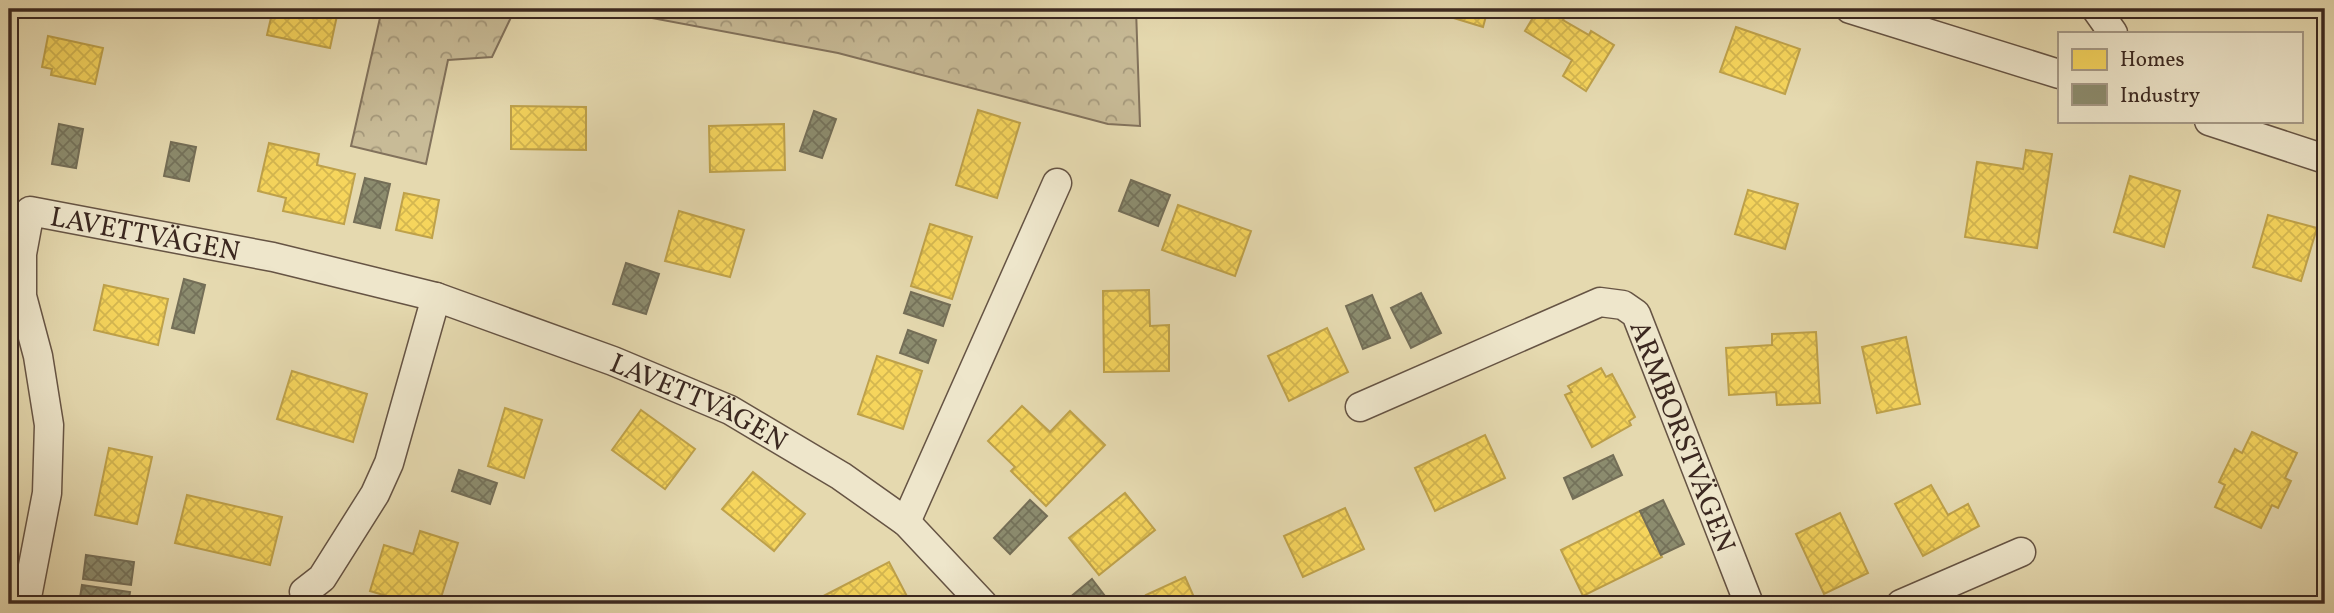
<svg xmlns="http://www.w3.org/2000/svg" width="2334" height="613" font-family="Vollkorn,serif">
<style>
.forest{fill:url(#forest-crowns);stroke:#82725c;stroke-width:2}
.homes{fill:url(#homes-cross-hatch);stroke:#bea14a;stroke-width:2}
.industry{fill:url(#industry-cross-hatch);stroke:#746e57;stroke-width:2}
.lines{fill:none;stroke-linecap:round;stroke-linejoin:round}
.minor-casing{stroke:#665444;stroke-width:31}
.minor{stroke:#eee6cb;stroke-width:28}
.labels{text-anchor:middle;stroke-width:7;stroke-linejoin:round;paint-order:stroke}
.street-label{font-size:28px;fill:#3b2820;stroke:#eee6cb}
</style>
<defs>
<pattern id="forest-crowns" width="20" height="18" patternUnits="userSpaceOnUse" patternTransform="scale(1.75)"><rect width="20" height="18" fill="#c8bb97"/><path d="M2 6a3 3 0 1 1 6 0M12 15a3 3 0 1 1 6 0" fill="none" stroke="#a4987b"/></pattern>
<pattern id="homes-cross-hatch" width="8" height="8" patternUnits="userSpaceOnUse" patternTransform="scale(1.75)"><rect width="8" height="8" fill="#f6d55c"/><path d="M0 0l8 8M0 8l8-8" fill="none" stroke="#d4b750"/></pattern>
<pattern id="industry-cross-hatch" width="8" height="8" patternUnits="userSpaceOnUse" patternTransform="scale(1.75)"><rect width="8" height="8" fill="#8c8c6e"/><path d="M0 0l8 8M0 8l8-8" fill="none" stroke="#74725a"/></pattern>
</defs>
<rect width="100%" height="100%" fill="#e5d9af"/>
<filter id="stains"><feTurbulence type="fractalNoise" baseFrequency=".00286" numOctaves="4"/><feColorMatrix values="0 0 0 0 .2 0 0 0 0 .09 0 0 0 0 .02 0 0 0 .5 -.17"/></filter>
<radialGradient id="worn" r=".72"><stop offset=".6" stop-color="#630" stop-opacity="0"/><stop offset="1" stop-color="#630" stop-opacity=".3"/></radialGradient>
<g class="forest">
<polygon points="382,9 515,9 492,57 448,60 426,164 351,146"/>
<polygon points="604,9 1136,9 1140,126 1108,124 838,53"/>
</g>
<g class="homes">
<polygon points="160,9 201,9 200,16"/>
<polygon points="273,9 338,11 330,48 267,35"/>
<polygon points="1446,9 1488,9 1483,27 1444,15"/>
<polygon points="1538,9 1569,9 1563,20 1589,35 1591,31 1614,45 1586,91 1563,76 1572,60 1525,31"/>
<polygon points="1736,27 1800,49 1785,94 1720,72"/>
<polygon points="48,36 103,48 95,84 51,75 52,69 42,67"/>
<polygon points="511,106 586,107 586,150 511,149"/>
<polygon points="978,110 1020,123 997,198 956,185"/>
<polygon points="784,124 785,170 710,172 709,126"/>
<polygon points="269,143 319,154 317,165 355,174 344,224 283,211 286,198 258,191"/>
<polygon points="2026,150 2052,154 2037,248 1965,237 1977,162 2023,169"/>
<polygon points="2130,176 2180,191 2164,247 2114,232"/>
<polygon points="1748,190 1798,204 1785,249 1735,234"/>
<polygon points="404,193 439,200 432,238 396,230"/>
<polygon points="1178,205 1251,231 1235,276 1162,250"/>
<polygon points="679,211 744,230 730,277 665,261"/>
<polygon points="2268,215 2317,228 2301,281 2253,267"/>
<polygon points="930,224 972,237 952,299 911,286"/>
<polygon points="104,285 168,299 158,345 94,330"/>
<polygon points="1149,290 1150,326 1169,325 1169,371 1104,372 1103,291"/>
<polygon points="1327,328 1348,372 1289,401 1268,356"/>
<polygon points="1816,332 1820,403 1777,405 1776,392 1729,395 1726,348 1772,345 1772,334"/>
<polygon points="1906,337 1920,404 1877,413 1862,347"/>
<polygon points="877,356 922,371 903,429 858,414"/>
<polygon points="1601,368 1606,377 1612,374 1635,417 1629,421 1631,425 1592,447 1565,395 1572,392 1568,386"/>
<polygon points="292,371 367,394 353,442 277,419"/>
<polygon points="1022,406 1050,432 1070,411 1105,445 1046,506 1011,471 1015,467 988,441"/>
<polygon points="505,408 542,420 524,478 488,466"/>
<polygon points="641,410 695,449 665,489 612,450"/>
<polygon points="2252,432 2297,453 2285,478 2291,481 2278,508 2272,505 2261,528 2215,507 2225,485 2219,482 2235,449 2242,453"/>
<polygon points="1485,435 1505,478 1435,511 1415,468"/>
<polygon points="109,448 152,457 137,524 95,515"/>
<polygon points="753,472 805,514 774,551 722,509"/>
<polygon points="1931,485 1948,515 1968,504 1979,526 1923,556 1895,504"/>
<polygon points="1125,493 1155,530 1099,575 1069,538"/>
<polygon points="187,495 282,517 270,565 175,543"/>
<polygon points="1345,508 1364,549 1303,577 1284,536"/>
<polygon points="1640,511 1662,557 1583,596 1561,550"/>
<polygon points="1840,513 1868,573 1824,594 1796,534"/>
<polygon points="420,531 458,543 439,604 414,604 370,591 384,545 413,554"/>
<polygon points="889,562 911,604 808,604"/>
<polygon points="1185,577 1197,604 1151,604 1146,595"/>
</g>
<g class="industry">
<polygon points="814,111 836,119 822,158 800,151"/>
<polygon points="59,124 83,129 76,168 52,164"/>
<polygon points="171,142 196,147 189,181 164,176"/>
<polygon points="365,178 390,184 380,228 354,222"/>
<polygon points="1131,180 1170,195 1158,226 1119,211"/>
<polygon points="626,263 659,274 646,314 613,304"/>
<polygon points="184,279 205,285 194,333 172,328"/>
<polygon points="911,292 950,305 943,326 904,313"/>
<polygon points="1421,293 1441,333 1411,348 1391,308"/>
<polygon points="1372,295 1390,338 1363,349 1346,306"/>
<polygon points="908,330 936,340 928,363 900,353"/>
<polygon points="1613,455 1622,475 1573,499 1564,478"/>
<polygon points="459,470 497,483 490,504 452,491"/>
<polygon points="1030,500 1047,516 1010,554 994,538"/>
<polygon points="1663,500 1684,544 1661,555 1640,511"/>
<polygon points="86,555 134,562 131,585 83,579"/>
<polygon points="1092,579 1105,596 1095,604 1062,604"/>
<polygon points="82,585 130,592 128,604 79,604"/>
</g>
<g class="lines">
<g class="minor-casing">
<g id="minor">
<polyline points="1850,9 2059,74"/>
<polyline points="2096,9 2113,33"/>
<polyline points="2209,121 2325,159"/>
<path id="s1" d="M1360,407L1600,302L1623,305L1636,314L1749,604"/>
<polyline points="906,522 1057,183"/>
<path id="s2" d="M304,592L322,578L375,494L389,463L436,297L613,361L730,410L841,476L906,522L983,604"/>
<path id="s3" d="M27,597L47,493L49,425L38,356L22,296V254L30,211L273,257L436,297"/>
<polyline points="1901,604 2021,552"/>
</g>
</g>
<use href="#minor" class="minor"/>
</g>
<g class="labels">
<g class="street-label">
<text dy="10" stroke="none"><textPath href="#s3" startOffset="509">LAVETTVÄGEN</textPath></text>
<text dy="10" stroke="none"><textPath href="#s2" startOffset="612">LAVETTVÄGEN</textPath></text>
<text dy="10" stroke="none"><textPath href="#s1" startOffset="432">ARMBORSTVÄGEN</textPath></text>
</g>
</g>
<rect width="2334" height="613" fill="none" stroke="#e5d9af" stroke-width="35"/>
<rect x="10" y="10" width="2313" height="592" fill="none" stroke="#3b2820" stroke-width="3.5"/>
<rect x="18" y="18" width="2299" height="578" fill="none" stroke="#3b2820" stroke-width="2"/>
<rect x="2058" y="32" width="245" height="91" fill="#eee6cb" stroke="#a69a87" stroke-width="2"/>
<rect x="2072" y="49" width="35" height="21" fill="#f6d55c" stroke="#a69a87" stroke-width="2"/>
<text x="2120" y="66" font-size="21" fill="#3b2820">Homes</text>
<rect x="2072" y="84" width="35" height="21" fill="#8c8c6e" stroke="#a69a87" stroke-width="2"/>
<text x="2120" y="102" font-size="21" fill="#3b2820">Industry</text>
<rect width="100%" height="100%" filter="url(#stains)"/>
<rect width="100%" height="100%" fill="url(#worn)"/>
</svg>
